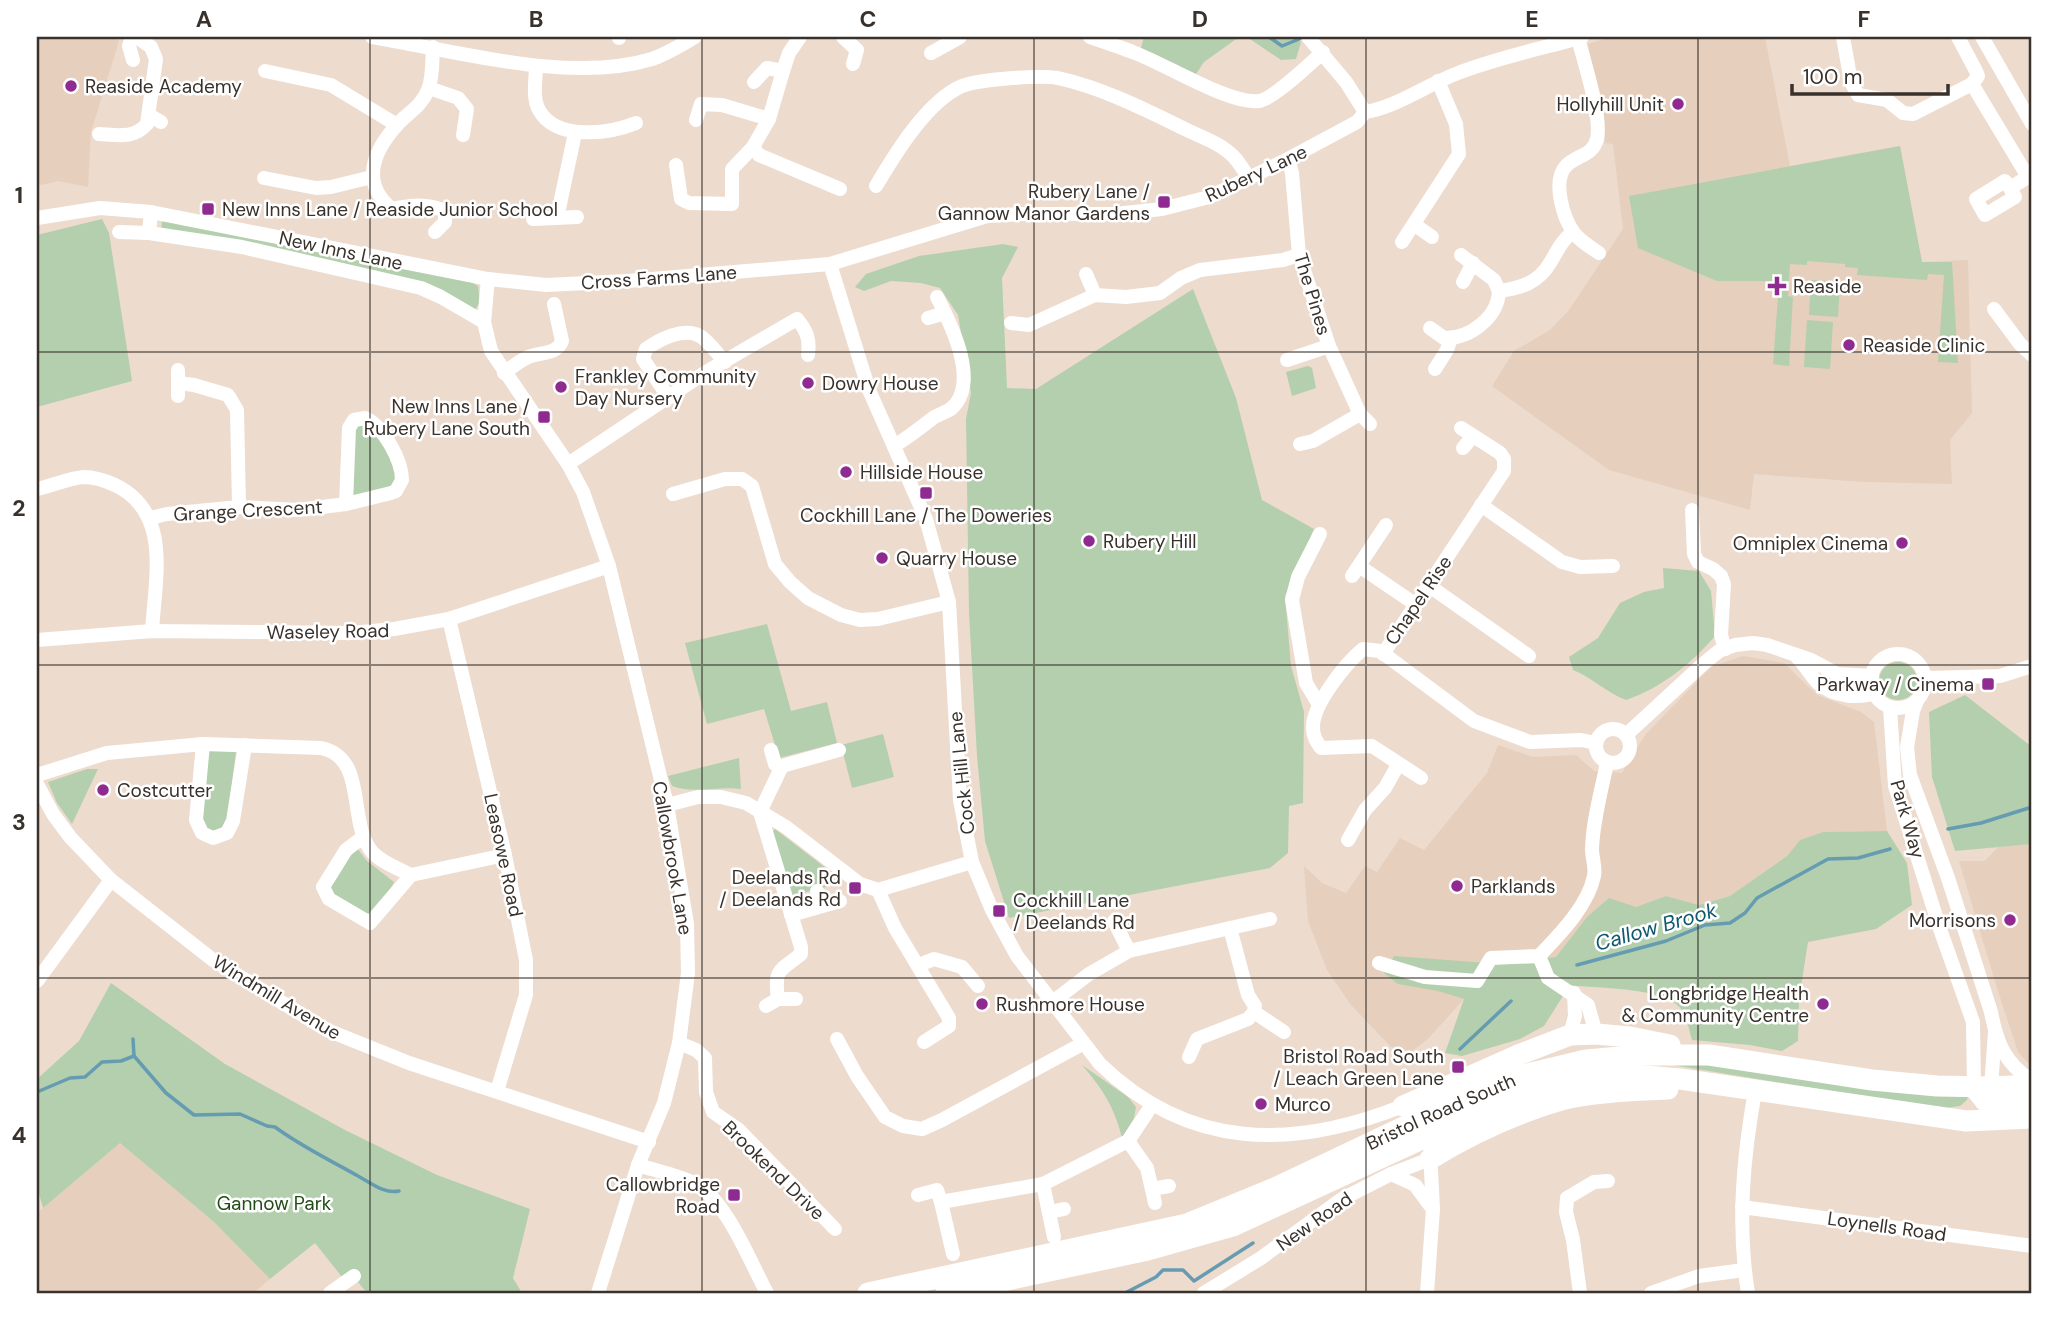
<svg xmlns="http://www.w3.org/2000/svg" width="2069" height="1330" font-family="'DM Sans',sans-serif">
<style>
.built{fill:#e6cfbc}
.green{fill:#b4cfad}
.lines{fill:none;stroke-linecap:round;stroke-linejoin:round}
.stream{stroke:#669cb2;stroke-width:3.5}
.minor{stroke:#fff;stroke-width:14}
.highway{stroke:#fff;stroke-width:21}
.grid{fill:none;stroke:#39322c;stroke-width:2;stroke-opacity:0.55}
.poi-dot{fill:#8f2a91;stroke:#fff;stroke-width:2.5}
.labels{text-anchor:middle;stroke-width:5;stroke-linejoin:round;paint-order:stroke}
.poi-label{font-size:19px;fill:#39322c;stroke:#fff;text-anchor:start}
.street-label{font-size:19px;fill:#39322c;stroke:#fff}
.park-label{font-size:19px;fill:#214c15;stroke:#fff}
.water-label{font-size:21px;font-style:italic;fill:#0e5870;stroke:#fff}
.neatline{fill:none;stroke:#39322c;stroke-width:2.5}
.grid-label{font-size:23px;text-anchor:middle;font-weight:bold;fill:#39322c}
</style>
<rect width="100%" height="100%" fill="#eddbce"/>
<g class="built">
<polygon points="37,37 113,37 119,41 91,132 88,187 58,181 37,186"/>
<polygon points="1611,37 1765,37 1790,166 1900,146 1922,262 1968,260 1972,413 1950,440 1952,484 1864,482 1754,474 1750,510 1609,470 1492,386 1514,351 1550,330 1569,310 1623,229 1613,144 1605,143 1602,114 1588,44"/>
<polygon points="1743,656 1784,663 1817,695 1861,712 1874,722 1887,831 1823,832 1800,840 1787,856 1730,896 1699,905 1666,896 1636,907 1587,917 1556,957 1501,964 1464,999 1428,1039 1412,1051 1391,1047 1351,1005 1327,970 1308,921 1304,866 1322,883 1346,893 1365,866 1377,872 1400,838 1424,850 1487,773 1498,745 1533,757 1576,755 1594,771 1622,773 1645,735 1711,667"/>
<polygon points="2032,844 2032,1067 2018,1052 1997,988 1959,861 1985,861 1998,847"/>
<polygon points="120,1143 214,1222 270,1279 253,1293 37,1293 37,1213"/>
</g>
<g class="green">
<polygon points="1144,37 1239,37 1204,62 1196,74 1141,48"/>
<polygon points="1247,37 1294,37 1301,42 1296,59 1281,60"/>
<polygon points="1900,146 1922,262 1952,262 1958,363 1938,362 1944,275 1928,274 1927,280 1857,275 1858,268 1845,267 1845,264 1807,261 1807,265 1790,264 1788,296 1793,297 1789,366 1773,364 1778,297 1764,281 1717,281 1638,248 1629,196"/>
<polygon points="102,219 109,233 132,381 37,407 37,235"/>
<polygon points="167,220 471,282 478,286 480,302 475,310 462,302 161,231 162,222"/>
<polygon points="1003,244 1018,247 1002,278 1007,388 1036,389 1193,289 1236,398 1262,500 1314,529 1285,596 1291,666 1304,712 1303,803 1289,806 1288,853 1270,868 1009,918 985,841 977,756 969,613 966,419 971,393 958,315 940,288 921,283 891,281 864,291 855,287 866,274 919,256"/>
<polygon points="1811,280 1840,282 1838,317 1809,315"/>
<polygon points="1807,320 1833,322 1830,369 1804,367"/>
<polygon points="1308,366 1312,368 1316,388 1292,396 1286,372"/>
<polygon points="363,421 395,458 398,484 354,497 351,492 353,428"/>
<path d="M1663,568L1699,571L1711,591L1715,636C1691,664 1661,688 1626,700C1607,693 1593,678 1573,670L1569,657L1598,638L1620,603L1644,592L1664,588Z"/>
<polygon points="767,624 791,711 827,702 837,743 779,758 764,709 707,724 685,643"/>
<circle cx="1898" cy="681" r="19"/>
<polygon points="1965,695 2032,747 2032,844 1955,851 1932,777 1929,712"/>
<polygon points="883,734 894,777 852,788 841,745"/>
<polygon points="209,750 236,751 226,830 207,832 202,818"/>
<path d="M739,758L741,789C718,786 693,794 672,786L668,776Z"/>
<polygon points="87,769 98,769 72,824 57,803 48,782"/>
<polygon points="775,829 831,872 826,887 790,896 771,833"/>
<path d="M1887,831L1907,863L1912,905L1876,929L1808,942L1799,999L1798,1041L1782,1051L1750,1045L1692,1040C1689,1031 1688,1021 1684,1013C1671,986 1597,989 1570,985L1544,1026L1520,1039L1462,1056L1445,1053L1464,999L1438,991L1398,984L1384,973L1394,956L1501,964L1556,957L1587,917L1609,898L1636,907L1666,896L1699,905L1730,896L1787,856L1800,840L1823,832Z"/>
<polygon points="357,848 367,861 394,882 384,902 369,918 334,894 330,886 345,862"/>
<polygon points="111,983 225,1064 345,1130 437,1175 530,1209 513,1278 522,1293 367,1293 354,1277 346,1282 315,1243 270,1279 214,1222 120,1143 43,1208 37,1186 37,1079 79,1041"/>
<polygon points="1710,1062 1969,1093 1967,1100 1960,1106 1939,1109 1667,1064"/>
<path d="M1082,1065L1128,1097L1136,1107L1134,1118L1122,1138C1115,1108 1102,1088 1082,1065Z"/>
</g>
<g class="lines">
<g class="stream">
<polyline points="1269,37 1282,46 1304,37"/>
<polyline points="1948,829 1981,823 2032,807"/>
<polyline points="1577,965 1666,941 1705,925 1730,923 1745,913 1757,898 1828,859 1858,858 1890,849"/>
<polyline points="133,1039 134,1056"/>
<polyline points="1460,1049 1511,1001"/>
<path d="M37,1092L70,1078L85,1077L102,1062L121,1061L134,1056L166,1093L194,1115L240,1114L267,1126L275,1127C302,1147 330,1160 358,1176C371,1183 384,1194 399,1191"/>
<polyline points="1125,1293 1156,1277 1163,1270 1183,1270 1194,1281 1253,1243"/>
</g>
<g class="minor">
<polyline points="132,37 129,46 133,60"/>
<path d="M372,37C456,51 570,84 652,59C667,54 681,45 695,37"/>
<polyline points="843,37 857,50 853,64"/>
<path d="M1090,37C1105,42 1120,47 1135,53C1165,64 1230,105 1259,101C1273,99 1311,63 1323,52"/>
<polyline points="1308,37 1346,82 1365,112"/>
<polyline points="1843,37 1851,82 1858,95 1887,100 1903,113 1913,114 1972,84"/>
<polyline points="1958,37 1976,71 1978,76 1972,84 2028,177 2032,175"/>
<polyline points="1982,37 2032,124"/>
<polyline points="619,38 619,37"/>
<path d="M1578,38C1584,62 1602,116 1597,139C1593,156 1576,155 1566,166C1552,181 1563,218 1574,233C1580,241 1590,247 1599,253"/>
<path d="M433,47C432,61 433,78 428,90C421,107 407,113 396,126C372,153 361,184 392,209C411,205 427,203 445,211V222L435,232"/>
<polyline points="931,53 960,37"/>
<path d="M536,66C536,79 532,98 539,110C556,141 609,134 636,123"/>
<polyline points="265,71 331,85 397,125"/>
<polyline points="754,82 767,68 783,71"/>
<polyline points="429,88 458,98 467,109 463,135"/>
<polyline points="149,115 161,122"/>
<polyline points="696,120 701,104 722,105 769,119"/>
<path d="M99,134C117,135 134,139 147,124L156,59L151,47L137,37"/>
<polyline points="753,147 759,155 840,189"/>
<polyline points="1288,159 1292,173 1299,255 1329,346 1360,414 1370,424"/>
<polyline points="676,165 681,199 689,203 732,204 732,169 753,147 769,119 783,71 789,53 800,37"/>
<polyline points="264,178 316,188 331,187 372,177"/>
<path d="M876,186C895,154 927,101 962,86C980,79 1040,75 1058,78C1103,88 1146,110 1187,130C1202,137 1221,144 1233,156C1239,162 1244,171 1249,178"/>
<polyline points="2010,188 2005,181 1976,199 1985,215 2015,197 2010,188 2028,177"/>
<polyline points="151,212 149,233 242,247 421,288 441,297 484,322"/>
<path d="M37,218L100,208L151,212L488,279L546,285L628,281L830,264L987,216L1021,214H1115L1162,209L1209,197L1288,159L1357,122L1365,112C1395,108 1428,84 1458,73C1499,57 1541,49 1582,37"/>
<polyline points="557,218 575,133"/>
<polyline points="533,219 577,217"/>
<polyline points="1415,225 1432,237"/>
<polyline points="119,232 149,233"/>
<polyline points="1402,242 1459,154 1456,124 1438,81"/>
<path d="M1461,255L1494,280L1499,291C1521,288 1538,283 1550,263C1558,250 1561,241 1573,232"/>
<path d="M830,264L869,390L926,519L949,602L960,800L972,862L992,910L1017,956L1100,1064C1189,1150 1292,1150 1403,1106"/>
<polyline points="1086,274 1095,295"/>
<polyline points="488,279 484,322 491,351 568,464 583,492 609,566 667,805 687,924 688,973 679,1043 664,1103 638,1165 598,1293"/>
<polyline points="1463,282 1473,263"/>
<polyline points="1994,309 2020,344 2032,355"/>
<polyline points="928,318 945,313"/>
<polyline points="1011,323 1029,325 1095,295 1126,297 1160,293 1181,278 1200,270 1283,260 1299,255"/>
<path d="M1430,328L1444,338C1469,339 1498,318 1499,291"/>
<polyline points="1287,360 1329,346"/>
<polyline points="1435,369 1447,350 1451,338"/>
<path d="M504,373C511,368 519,361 528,357C540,352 557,355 562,341L554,304"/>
<polyline points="179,383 194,385 228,395 237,410 239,507"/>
<polyline points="178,396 178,370"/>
<path d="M669,398L643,359L646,349C660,339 683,327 700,336C709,341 718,355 725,362"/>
<polyline points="1300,444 1313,441 1360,414"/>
<path d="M894,446C909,437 919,429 933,418C939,414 947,412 952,408C980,382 951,324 937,297"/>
<polyline points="1463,448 1473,436"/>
<path d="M568,464L706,372L797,319C807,331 810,339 808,355"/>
<path d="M37,489C52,486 69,478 84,477C94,477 106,481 115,485C172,512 155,579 152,631"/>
<polyline points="673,494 725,479 742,479 752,486 775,564 790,582 808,598 841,615 860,620 878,619 949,602"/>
<polyline points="1481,505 1562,562 1580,567 1613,566"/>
<polyline points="1692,510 1694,554 1698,562 1713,569 1721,576 1724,584 1721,635 1725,649"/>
<path d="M150,518L167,514L239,507L298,510L346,504L391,493L396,491L402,480C402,460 383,426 365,418L354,420L349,428L346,504"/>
<polyline points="1359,566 1415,604"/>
<polyline points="1352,576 1386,525"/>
<polyline points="1428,585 1529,656"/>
<polyline points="449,619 505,855 526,960 526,995 497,1091"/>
<polyline points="37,640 152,631 351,633 394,629 449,619 609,566"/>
<circle cx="1898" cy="681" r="27"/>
<polyline points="1383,654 1504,471 1504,459 1500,453 1461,428"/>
<path d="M1797,657C1805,665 1811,676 1819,684C1833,696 1858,699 1874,693"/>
<polyline points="1926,678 2000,676 2032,666"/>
<path d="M1917,701L1913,711L1907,747L1910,775L1948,878L1991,1012C1997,1044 2005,1063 2032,1081"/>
<polyline points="1319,705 1306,683 1292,600 1298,577 1320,534"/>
<polyline points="1890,707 1895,786 1940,929 1973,1022 1974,1087"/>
<circle cx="1613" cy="746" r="17"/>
<polyline points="1626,735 1703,664 1719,651 1735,645 1753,643 1767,645 1811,660 1837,674 1872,676"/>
<polyline points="203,744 196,820 202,833 213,838 227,833 233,821 245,745"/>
<path d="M771,750L775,764L782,766L760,812L801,947V954C779,972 774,968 778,999"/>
<polyline points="782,766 839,750"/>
<path d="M37,775L107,753L203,744L321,748C369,758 346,823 373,853C382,863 400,869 411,875L505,855"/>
<path d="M1421,778L1372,746L1321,748C1316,741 1313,736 1313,728C1312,705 1346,663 1363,649L1380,651L1474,721L1530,742L1581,740L1596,743"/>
<polyline points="37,784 53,814 70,837 111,880 213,960 327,1030 409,1063 649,1142"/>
<polyline points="667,805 698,797 721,797 746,803 786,827 860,884 878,890 972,862"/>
<polyline points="363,837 346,850 323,887 329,899 370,923 411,875"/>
<polyline points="1348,840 1365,810 1385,788 1398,765"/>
<polyline points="878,890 895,928 949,1018 949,1026 924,1042"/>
<polyline points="817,891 823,905"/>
<polyline points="791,915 840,901"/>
<polyline points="1114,921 1129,951"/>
<polyline points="1230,928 1248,995 1255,1006 1254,1012 1284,1032"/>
<polyline points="1539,956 1548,978 1588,1005 1596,1034"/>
<path d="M1379,963L1425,977L1477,981L1491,958L1539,956C1559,935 1588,906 1594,876C1596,868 1592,858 1592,849C1593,820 1601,792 1607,763"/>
<polyline points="919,965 934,959 962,967 978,986"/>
<polyline points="37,981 111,880"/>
<polyline points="1051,1003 1089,974 1129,951 1270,919"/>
<polyline points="766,1006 778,999 796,999"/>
<polyline points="1570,1035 1575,1016 1574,993"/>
<polyline points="837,1039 857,1076 885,1117 903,1126 922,1129 942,1120 1082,1044"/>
<polyline points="679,1043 696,1050 705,1058 706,1092 713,1112 739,1130 835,1229"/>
<polyline points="1189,1057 1197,1039 1248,1019 1254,1012"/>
<polyline points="1991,1087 1995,1032"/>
<polyline points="1128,1141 1147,1168 1155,1203"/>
<path d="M638,1165C657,1171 679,1175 696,1184C728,1203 749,1260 767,1293"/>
<polyline points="1391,1174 1415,1185 1432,1208"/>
<polyline points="1043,1184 1054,1237"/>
<polyline points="1152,1189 1169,1186"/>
<polyline points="918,1195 937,1190 941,1202 1043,1184 1128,1141 1152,1105"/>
<polyline points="941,1202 953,1254"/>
<polyline points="1742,1207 2032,1246"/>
<polyline points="1049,1212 1064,1209"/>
<polyline points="330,1293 354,1276"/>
<polyline points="1204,1293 1261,1258 1342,1199 1391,1174 1430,1159"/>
<polyline points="1427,1293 1433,1209 1430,1152"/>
<polyline points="1580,1293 1573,1240 1566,1212 1567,1198 1594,1182 1608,1181"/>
<polyline points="1651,1293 1699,1276 1744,1270"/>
<path d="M1748,1293C1737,1225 1743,1158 1755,1091"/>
</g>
<g class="highway">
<polyline points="1974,1087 1986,1102 2000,1104 2032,1101"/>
<polyline points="1403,1106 1518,1055 1570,1035 1596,1034 1630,1037 1670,1045"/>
<path d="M1430,1159C1471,1134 1519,1112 1565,1099C1593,1092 1639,1090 1668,1089"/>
<path id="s1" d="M868,1293L1187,1224L1277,1187L1410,1124L1523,1075L1586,1060L1643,1055H1709L1872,1080L1937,1086L1991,1087L2032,1085"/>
<polyline points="946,1293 1148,1250 1233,1226 1528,1090 1591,1077 1623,1074 1680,1079 1966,1121 2032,1118"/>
</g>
</g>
<path class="grid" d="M370,37V1293M702,37V1293M1034,37V1293M1366,37V1293M1698,37V1293M37,352H2032M37,665H2032M37,978H2032"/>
<g class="poi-dot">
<circle cx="71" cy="86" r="7"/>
<circle cx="1678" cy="104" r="7"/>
<rect x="1157" y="195" width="14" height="14" rx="3.5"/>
<rect x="201" y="202" width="14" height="14" rx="3.5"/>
<path d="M1773.5 275.5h7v7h7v7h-7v7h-7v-7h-7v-7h7z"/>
<circle cx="1849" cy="345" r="7"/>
<circle cx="808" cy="383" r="7"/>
<circle cx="561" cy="387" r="7"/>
<rect x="537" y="410" width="14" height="14" rx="3.5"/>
<circle cx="846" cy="472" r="7"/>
<rect x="919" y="486" width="14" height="14" rx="3.5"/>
<circle cx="1089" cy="541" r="7"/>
<circle cx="1902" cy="543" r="7"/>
<circle cx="882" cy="558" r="7"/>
<rect x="1981" y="677" width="14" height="14" rx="3.5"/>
<circle cx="103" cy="790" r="7"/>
<circle cx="1457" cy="886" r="7"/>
<rect x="848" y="881" width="14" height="14" rx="3.5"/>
<rect x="992" y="904" width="14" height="14" rx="3.5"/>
<circle cx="2010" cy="920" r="7"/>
<circle cx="982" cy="1004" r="7"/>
<circle cx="1823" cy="1004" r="7"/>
<rect x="1451" y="1060" width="14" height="14" rx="3.5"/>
<circle cx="1261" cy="1104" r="7"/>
<rect x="727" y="1188" width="14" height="14" rx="3.5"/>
</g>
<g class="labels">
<g class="poi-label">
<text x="85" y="93">Reaside Academy</text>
<text x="1664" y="111" text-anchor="end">Hollyhill Unit</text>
<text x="1150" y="198" text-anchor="end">Rubery Lane /<tspan x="1150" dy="22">Gannow Manor Gardens</tspan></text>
<text x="222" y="216">New Inns Lane / Reaside Junior School</text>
<text x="1793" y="293">Reaside</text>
<text x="1863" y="352">Reaside Clinic</text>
<text x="575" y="383">Frankley Community<tspan x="575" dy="22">Day Nursery</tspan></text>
<text x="822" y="390">Dowry House</text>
<text x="530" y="413" text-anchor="end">New Inns Lane /<tspan x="530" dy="22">Rubery Lane South</tspan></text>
<text x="860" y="479">Hillside House</text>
<text x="926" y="522" text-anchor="middle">Cockhill Lane / The Doweries</text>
<text x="1103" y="548">Rubery Hill</text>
<text x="1888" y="550" text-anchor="end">Omniplex Cinema</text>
<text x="896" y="565">Quarry House</text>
<text x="1974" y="691" text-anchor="end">Parkway / Cinema</text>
<text x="117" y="797">Costcutter</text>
<text x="841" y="884" text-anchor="end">Deelands Rd<tspan x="841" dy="22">/ Deelands Rd</tspan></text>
<text x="1471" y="893">Parklands</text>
<text x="1013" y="907">Cockhill Lane<tspan x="1013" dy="22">/ Deelands Rd</tspan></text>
<text x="1996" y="927" text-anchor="end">Morrisons</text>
<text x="1809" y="1000" text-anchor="end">Longbridge Health<tspan x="1809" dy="22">&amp; Community Centre</tspan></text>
<text x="996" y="1011">Rushmore House</text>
<text x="1444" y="1063" text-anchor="end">Bristol Road South<tspan x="1444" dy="22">/ Leach Green Lane</tspan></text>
<text x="1275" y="1111">Murco</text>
<text x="720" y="1191" text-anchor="end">Callowbridge<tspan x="720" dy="22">Road</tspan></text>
</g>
<g class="street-label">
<text transform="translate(1256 173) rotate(-25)" y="7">Rubery Lane</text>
<text transform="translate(341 250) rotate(12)" y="7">New Inns Lane</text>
<text transform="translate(659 277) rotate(-4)" y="7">Cross Farms Lane</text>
<text transform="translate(1313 294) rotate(73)" y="7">The Pines</text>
<text transform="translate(248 510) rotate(-3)" y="7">Grange Crescent</text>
<text transform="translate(1418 600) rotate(-56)" y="7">Chapel Rise</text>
<text transform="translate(328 631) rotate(-1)" y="7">Waseley Road</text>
<text transform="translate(961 773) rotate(-96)" y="7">Cock Hill Lane</text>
<text transform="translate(1908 819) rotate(74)" y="7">Park Way</text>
<text transform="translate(504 855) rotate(78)" y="7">Leasowe Road</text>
<text transform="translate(673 858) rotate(80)" y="7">Callowbrook Lane</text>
<text transform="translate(277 997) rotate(31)" y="7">Windmill Avenue</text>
<text dy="7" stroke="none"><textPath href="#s1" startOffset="604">Bristol Road South</textPath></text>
<text transform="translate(774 1170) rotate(44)" y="7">Brookend Drive</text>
<text transform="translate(1314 1221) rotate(-35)" y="7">New Road</text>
<text transform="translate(1887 1226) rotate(8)" y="7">Loynells Road</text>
</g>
<g class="park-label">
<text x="274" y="1210">Gannow Park</text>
</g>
<g class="water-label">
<text transform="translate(1656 927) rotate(-16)" y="7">Callow Brook</text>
</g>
</g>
<rect width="2069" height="1330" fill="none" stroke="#ffffff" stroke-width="77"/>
<path d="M1792 84v10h156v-10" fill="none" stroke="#39322c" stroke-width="3.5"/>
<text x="1803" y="84" font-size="21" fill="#39322c" stroke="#ffffff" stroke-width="5" paint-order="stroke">100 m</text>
<rect x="38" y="38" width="1992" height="1254" class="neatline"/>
<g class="grid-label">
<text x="204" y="27">A</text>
<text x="536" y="27">B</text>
<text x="868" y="27">C</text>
<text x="1200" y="27">D</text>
<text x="1532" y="27">E</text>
<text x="1864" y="27">F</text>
<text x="19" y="203">1</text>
<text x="19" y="516">2</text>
<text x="19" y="830">3</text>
<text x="19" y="1143">4</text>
</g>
</svg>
